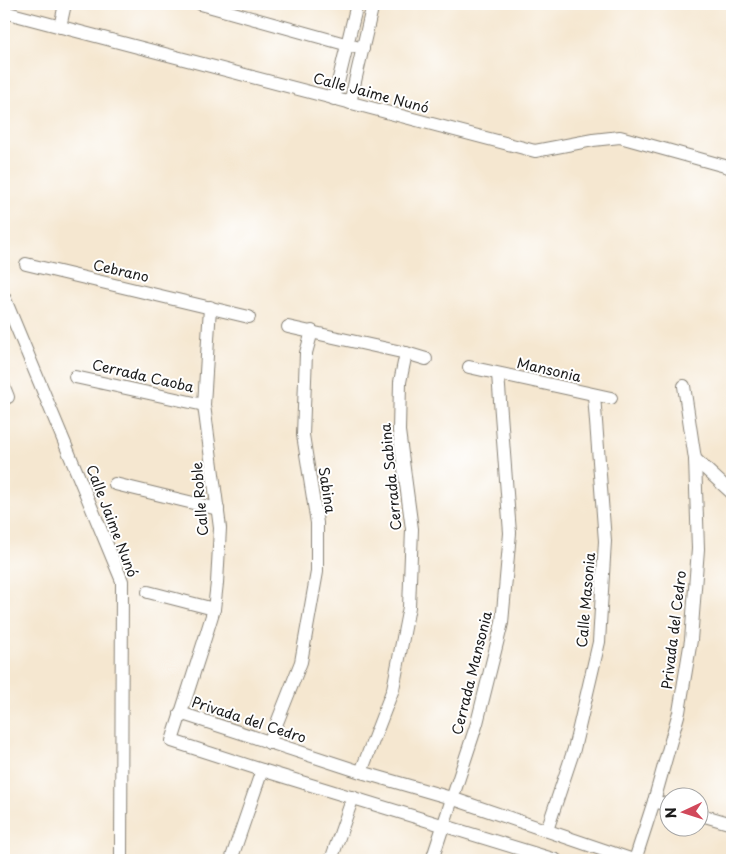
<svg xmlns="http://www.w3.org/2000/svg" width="736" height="864" font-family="'Playpen Sans',sans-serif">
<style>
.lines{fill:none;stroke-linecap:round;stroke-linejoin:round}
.minor-casing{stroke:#888276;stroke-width:14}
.minor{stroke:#fff;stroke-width:12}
.labels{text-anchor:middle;stroke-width:4;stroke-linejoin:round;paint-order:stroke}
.street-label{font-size:14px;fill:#1c1c1c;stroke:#fff}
</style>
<rect width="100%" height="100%" fill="#fff"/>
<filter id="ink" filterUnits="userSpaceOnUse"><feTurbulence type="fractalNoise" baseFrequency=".02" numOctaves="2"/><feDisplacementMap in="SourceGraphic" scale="10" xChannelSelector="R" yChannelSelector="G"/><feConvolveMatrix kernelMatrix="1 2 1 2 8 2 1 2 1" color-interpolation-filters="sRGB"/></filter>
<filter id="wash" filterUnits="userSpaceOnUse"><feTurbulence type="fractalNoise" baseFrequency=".0096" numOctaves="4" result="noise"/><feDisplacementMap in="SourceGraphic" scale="20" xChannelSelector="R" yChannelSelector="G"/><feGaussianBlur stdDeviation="1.12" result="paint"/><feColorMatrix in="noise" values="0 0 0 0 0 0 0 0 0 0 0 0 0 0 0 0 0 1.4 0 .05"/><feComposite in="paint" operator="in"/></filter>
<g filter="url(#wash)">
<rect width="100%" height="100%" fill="#f5e7d0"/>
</g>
<g filter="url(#ink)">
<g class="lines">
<g class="minor-casing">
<g id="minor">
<polyline points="201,4 363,49"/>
<polyline points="4,12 535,151 593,140 620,137 732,168"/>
<polyline points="60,27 65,4"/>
<polyline points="334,99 357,4"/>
<polyline points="350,103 373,4"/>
<polyline points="26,264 249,317"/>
<polyline points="4,297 122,581 121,860"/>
<polyline points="210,307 204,405 220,528 217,583 214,609 206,635 172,741 262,770 556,860"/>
<polyline points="288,327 406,353 426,359"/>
<polyline points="469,367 611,398"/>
<polyline points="75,377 204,405"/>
<polyline points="4,387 8,397 4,399"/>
<polyline points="695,459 732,493"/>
<polyline points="115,484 218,509"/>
<polyline points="148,592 214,609"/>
<polyline points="180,713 361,772 451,798 633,860"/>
<polyline points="269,743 301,662 317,572 317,523 303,435 306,353 312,331"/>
<polyline points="361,772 393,689 409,607 412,529 399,431 400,382 406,353"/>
<polyline points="654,801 668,805"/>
<polyline points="698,814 732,824"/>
<polyline points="547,830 574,749 599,642 605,541 594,395"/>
<polyline points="231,860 262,770"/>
<polyline points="331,860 353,797"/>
<polyline points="432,860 477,723 502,623 510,533 498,374"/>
<polyline points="635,860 654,801 679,712 691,640 698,549 695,459 684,386"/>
</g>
</g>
<use href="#minor" class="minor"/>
</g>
</g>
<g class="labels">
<g class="street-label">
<text transform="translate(371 93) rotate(15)" y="5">Calle Jaime Nunó</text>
<text transform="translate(121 271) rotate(13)" y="5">Cebrano</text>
<text transform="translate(549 370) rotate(13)" y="5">Mansonia</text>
<text transform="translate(143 376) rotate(13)" y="5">Cerrada Caoba</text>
<text transform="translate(391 477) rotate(-96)" y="5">Cerrada Sabina</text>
<text transform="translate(327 490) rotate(81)" y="5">Sabina</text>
<text transform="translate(200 499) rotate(-95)" y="5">Calle Roble</text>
<text transform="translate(112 521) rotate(69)" y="5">Calle Jaime Nunó</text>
<text transform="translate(586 600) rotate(-85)" y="5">Calle Masonia</text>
<text transform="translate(674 630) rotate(-83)" y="5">Privada del Cedro</text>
<text transform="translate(472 673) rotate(-76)" y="5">Cerrada Mansonia</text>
<text transform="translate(249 720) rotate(18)" y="5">Privada del Cedro</text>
</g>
</g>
<rect width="736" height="864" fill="none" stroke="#fff" stroke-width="20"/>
<g transform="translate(684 812) rotate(266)"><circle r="24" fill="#ffffff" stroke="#a4a4a4"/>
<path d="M0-4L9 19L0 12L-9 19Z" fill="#d1495b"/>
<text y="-8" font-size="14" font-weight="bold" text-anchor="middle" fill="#1c1c1c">N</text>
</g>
</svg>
